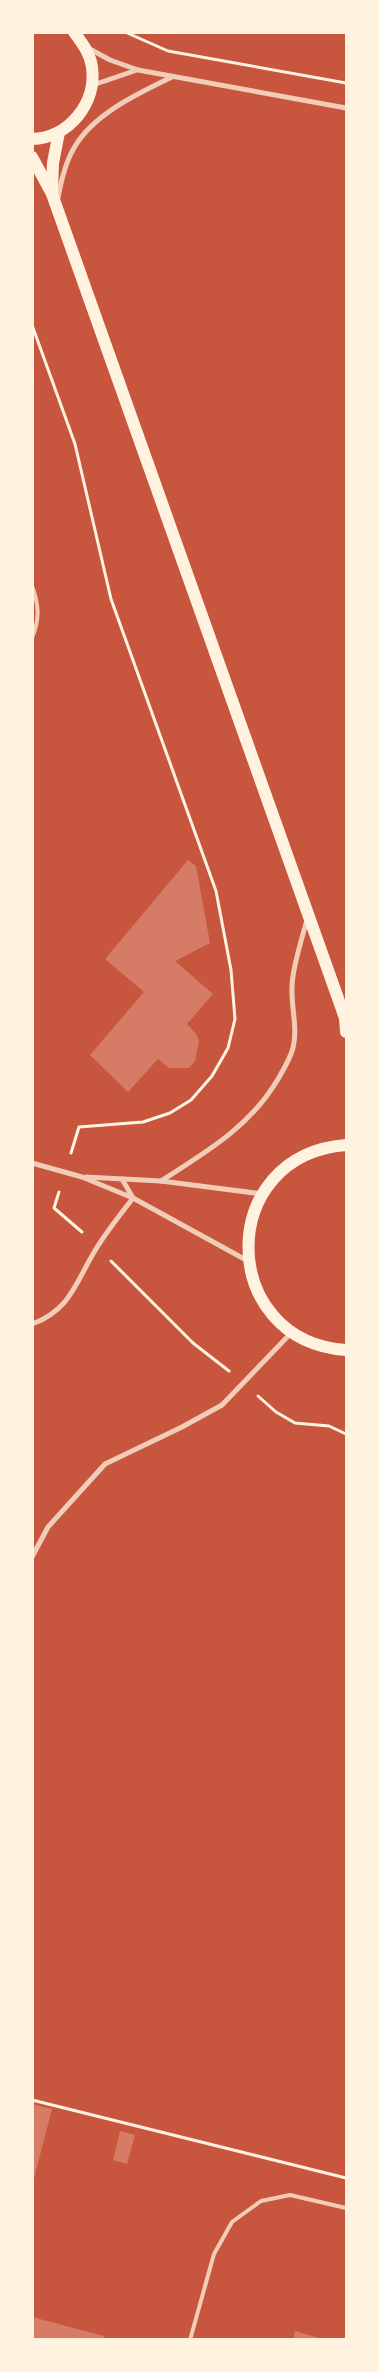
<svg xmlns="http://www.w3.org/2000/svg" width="379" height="2372" font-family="'Golos Text',sans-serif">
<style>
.building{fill:#d67c66}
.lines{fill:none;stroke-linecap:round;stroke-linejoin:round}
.path{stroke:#fff3e0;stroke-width:3}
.service{stroke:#f1ccb7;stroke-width:4}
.minor{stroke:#f1ccb7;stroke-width:5}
.primary{stroke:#fff3e0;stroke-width:12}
</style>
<rect width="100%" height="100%" fill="#c8553d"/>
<g class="building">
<polygon points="188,860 196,866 210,943 175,961 213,994 187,1024 196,1034 199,1041 195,1061 189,1068 169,1068 158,1059 128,1092 90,1055 144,992 105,959"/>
<polygon points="32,2104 52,2109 33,2182 32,2182"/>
<polygon points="120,2131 135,2135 127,2164 113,2160"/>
<polygon points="32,2317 104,2336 103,2340 32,2340"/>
<polygon points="295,2331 323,2339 323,2340 293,2340"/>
</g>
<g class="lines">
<g class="path">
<polyline points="125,32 168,51 346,83"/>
<polyline points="32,325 75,444 111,599 216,891 231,970 235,1019 228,1048 212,1076 191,1100 170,1113 143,1122 79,1127 71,1153"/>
<polyline points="59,1192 54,1208 82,1232"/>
<polyline points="111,1261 193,1343 229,1371"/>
<polyline points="258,1396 276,1412 295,1423 329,1426 346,1434"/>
<polyline points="32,2100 346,2178"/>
</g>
<g class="service">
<path d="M32,586C39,605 40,619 32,638"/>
<polyline points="190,2340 214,2254 232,2222 261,2201 290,2195 346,2208"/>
</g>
<g class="minor">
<polyline points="88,48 110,60 138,70 346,108"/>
<polyline points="93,85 137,70"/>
<path d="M58,198C61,181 65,163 74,148C93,114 139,93 172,77"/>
<polyline points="32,1163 82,1177 133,1198 248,1261"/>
<polyline points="86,1177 161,1181 263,1194"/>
<polyline points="122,1179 133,1198"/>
<path d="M161,1181C206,1152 250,1127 278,1079C284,1069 290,1059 293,1048C298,1027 291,1008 292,987C292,969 302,938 307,920"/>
<path d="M32,1324C71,1310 76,1281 96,1249C107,1231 120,1215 133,1198"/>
<polyline points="32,1557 48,1527 105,1464 182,1427 222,1405 292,1332"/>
</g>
<g class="primary">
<path d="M32,139C69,138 97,103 92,67C90,53 82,43 74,32"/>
<polyline points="32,157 52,194 345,1018 346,1032"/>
<polyline points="52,191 53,163 59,132"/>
<path d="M346,1145C215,1155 217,1341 346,1350"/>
</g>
</g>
<rect width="379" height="2372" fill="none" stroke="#fff3e0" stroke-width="68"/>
</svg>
